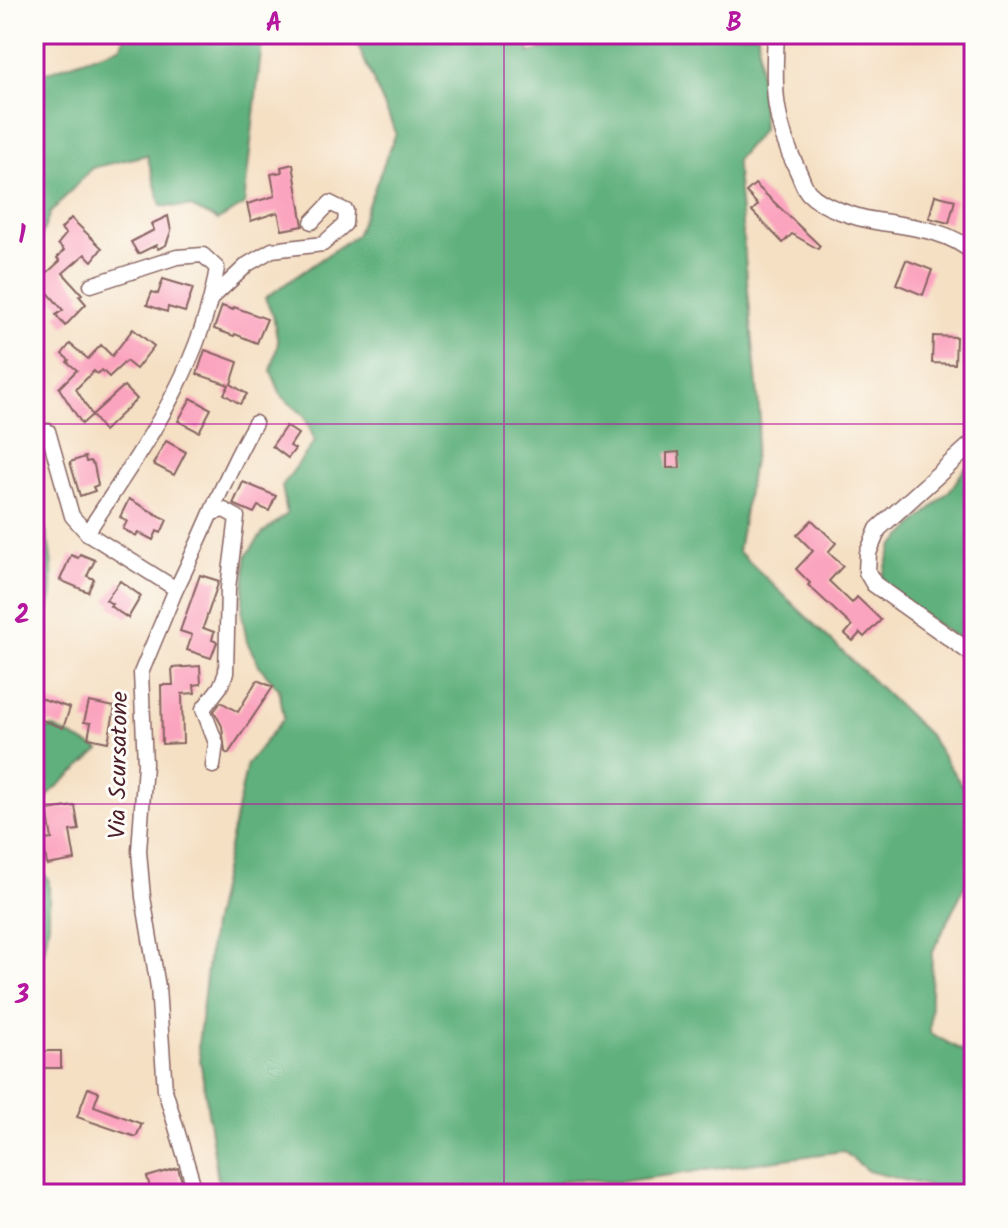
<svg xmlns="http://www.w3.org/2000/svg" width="1008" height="1228" font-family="Kalam,sans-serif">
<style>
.forest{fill:#5fb07c;stroke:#546854;stroke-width:2}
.building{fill:#fba4bf}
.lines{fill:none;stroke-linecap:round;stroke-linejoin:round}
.minor-casing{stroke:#866361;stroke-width:17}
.tertiary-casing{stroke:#866361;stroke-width:19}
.minor{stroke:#fff;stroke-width:14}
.tertiary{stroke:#fff;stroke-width:16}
.grid{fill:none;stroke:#b5179e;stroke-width:2;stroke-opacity:0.55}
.labels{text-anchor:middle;stroke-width:6;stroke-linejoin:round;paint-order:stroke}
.street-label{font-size:24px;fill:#4a1f2b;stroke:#fdfcf7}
.neatline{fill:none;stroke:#b5179e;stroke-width:3}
.grid-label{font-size:26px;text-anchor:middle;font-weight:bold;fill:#b5179e}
</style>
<rect width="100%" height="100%" fill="#fdfcf7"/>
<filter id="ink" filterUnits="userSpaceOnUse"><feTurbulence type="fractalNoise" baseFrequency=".0125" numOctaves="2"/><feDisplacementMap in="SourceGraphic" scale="16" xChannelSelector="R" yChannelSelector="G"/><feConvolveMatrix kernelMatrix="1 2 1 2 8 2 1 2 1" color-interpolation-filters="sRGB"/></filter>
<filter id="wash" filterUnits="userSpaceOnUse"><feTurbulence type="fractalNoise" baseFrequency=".006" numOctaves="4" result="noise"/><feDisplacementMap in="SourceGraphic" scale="32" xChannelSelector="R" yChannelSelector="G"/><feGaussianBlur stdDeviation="1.8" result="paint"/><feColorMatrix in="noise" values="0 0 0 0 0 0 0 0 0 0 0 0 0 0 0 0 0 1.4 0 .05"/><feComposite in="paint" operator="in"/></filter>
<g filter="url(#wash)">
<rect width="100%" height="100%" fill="#f5e0c4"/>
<g class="forest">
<polygon points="126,34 263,34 244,205 218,220 191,207 161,206 147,155 92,168 50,213 34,257 34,77 120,47"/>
<polygon points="353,34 529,34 529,53 602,34 758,34 763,129 736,160 760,419 738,551 929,735 974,804 974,867 932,953 930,1033 974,1057 974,1194 930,1194 928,1186 868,1171 843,1151 619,1182 562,1180 550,1194 220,1194 198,1045 212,926 247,764 284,718 279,689 260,667 247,642 242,614 246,556 263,533 287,514 282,486 315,441 304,415 282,397 271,371 278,343 273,315 265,298 356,235 396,133"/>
<polygon points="974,455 974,650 880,585 892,547 951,489"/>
<path d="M34,502C50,531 55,569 51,602C50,611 42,621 37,630H34Z"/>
<polygon points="52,727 100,750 50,793 34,819 34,735"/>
<polygon points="34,834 38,864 49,881 49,923 44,952 34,952"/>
</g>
<g id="blocks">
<g class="building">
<polygon points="293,164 303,226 282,230 278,212 251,221 247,204 275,196 271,174 282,172 281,167"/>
<polygon points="755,184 820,246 818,249 792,234 783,243 752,211 758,205 746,192"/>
<polygon points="935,195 955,200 949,223 929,218"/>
<polygon points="168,216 171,231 166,245 158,249 156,245 138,254 131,242 154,230 151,224"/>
<polygon points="71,218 102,248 92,261 85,254 63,273 82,294 79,296 86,304 65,326 56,315 63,310 38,281 60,261 57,258 64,250 58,244 66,234 61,229"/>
<polygon points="906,260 932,270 923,295 896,284"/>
<polygon points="163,279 193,288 185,312 168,307 167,312 147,305 152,292 158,294"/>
<polygon points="222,306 233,310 234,307 267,319 257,343 235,334 234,336 214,329"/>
<polygon points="133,329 154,346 136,369 126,361 109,377 102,370 97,374 94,371 76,389 92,415 82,424 59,388 77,370 67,362 69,360 62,354 70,344 88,359 101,345 112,356"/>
<polygon points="933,336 956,337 955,364 932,363"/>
<polygon points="205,350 238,362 231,384 247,394 240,404 224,394 229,385 197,374"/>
<polygon points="124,386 137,399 104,431 92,415"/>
<polygon points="191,398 211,409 199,432 178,421"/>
<polygon points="286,426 298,434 290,446 295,449 288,458 272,446"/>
<polygon points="166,441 186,452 174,475 153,464"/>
<polygon points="679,452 680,468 667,468 667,453"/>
<polygon points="85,457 86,462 90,461 94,465 98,485 93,487 95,491 80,496 70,462"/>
<polygon points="243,482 276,496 269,511 258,506 254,513 233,504"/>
<polygon points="129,499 167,520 161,533 157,531 153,540 138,532 136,536 123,529 127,521 120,517"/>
<polygon points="812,520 836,543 828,552 843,566 829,581 852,603 857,597 881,620 864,637 860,633 853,641 845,634 852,626 808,585 810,583 796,569 813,551 797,535"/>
<polygon points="80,554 95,560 87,576 94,579 88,592 60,580 71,555 78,558"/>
<polygon points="200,575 219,581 203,628 214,632 212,640 217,642 211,658 187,650 192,635 180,631"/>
<polygon points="120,581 141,596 128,618 110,606 112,604 106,600"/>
<polygon points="200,666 201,684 194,685 195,693 182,694 183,743 162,744 161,685 173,685 172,668"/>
<polygon points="257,680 273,687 228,754 225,752 222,726 214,711 221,702 238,712"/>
<polygon points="40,698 70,708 63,728 34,717"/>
<polygon points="89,702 115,707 108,742 88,738 91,723 84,722"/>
<polygon points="75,806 79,830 70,831 75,860 47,865 43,840 52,839 47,810"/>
<rect x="42" y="1051" width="19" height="17"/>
<polygon points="88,1088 99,1092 94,1106 142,1124 136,1137 77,1117"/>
<polygon points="178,1168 183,1185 171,1189 173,1194 152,1194 147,1177"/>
</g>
</g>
</g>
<g filter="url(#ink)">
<use href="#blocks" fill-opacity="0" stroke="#866361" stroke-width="2"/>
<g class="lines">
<g class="minor-casing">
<g id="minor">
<path d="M91,285L177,257L203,255L217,268C200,372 142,448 87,533L176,589L141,673L145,764L139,851L143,897L158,987L165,1090L196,1194"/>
<polyline points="212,298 248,264 272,250 323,244 345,224 346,211 330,203 312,222"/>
<polyline points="48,431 72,516 87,533"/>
<polyline points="212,513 224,510 237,517 228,588 226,673 220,687 203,709 216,743 213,766"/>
<path d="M176,589C204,534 224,476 255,423"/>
</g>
</g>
<g class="tertiary-casing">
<g id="tertiary">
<path d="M776,34C773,89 773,121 798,171C801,177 804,188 809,193C822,207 857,218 876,221C910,227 947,229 974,253"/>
<polyline points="974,442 878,529 868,553 867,572 874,584 974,655"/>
</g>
</g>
<use href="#minor" class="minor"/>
<use href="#tertiary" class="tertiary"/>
</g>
</g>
<path class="grid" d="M504,34V1194M34,424H974M34,804H974"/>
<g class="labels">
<g class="street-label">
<text transform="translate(118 765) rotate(-89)" y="8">Via Scursatone</text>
</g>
</g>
<rect width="1008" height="1228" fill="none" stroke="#fdfcf7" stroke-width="88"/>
<rect x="44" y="44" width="920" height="1140" class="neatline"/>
<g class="grid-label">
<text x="274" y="31">A</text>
<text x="734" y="31">B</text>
<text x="22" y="243">1</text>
<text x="22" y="623">2</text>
<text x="22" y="1003">3</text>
</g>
</svg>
